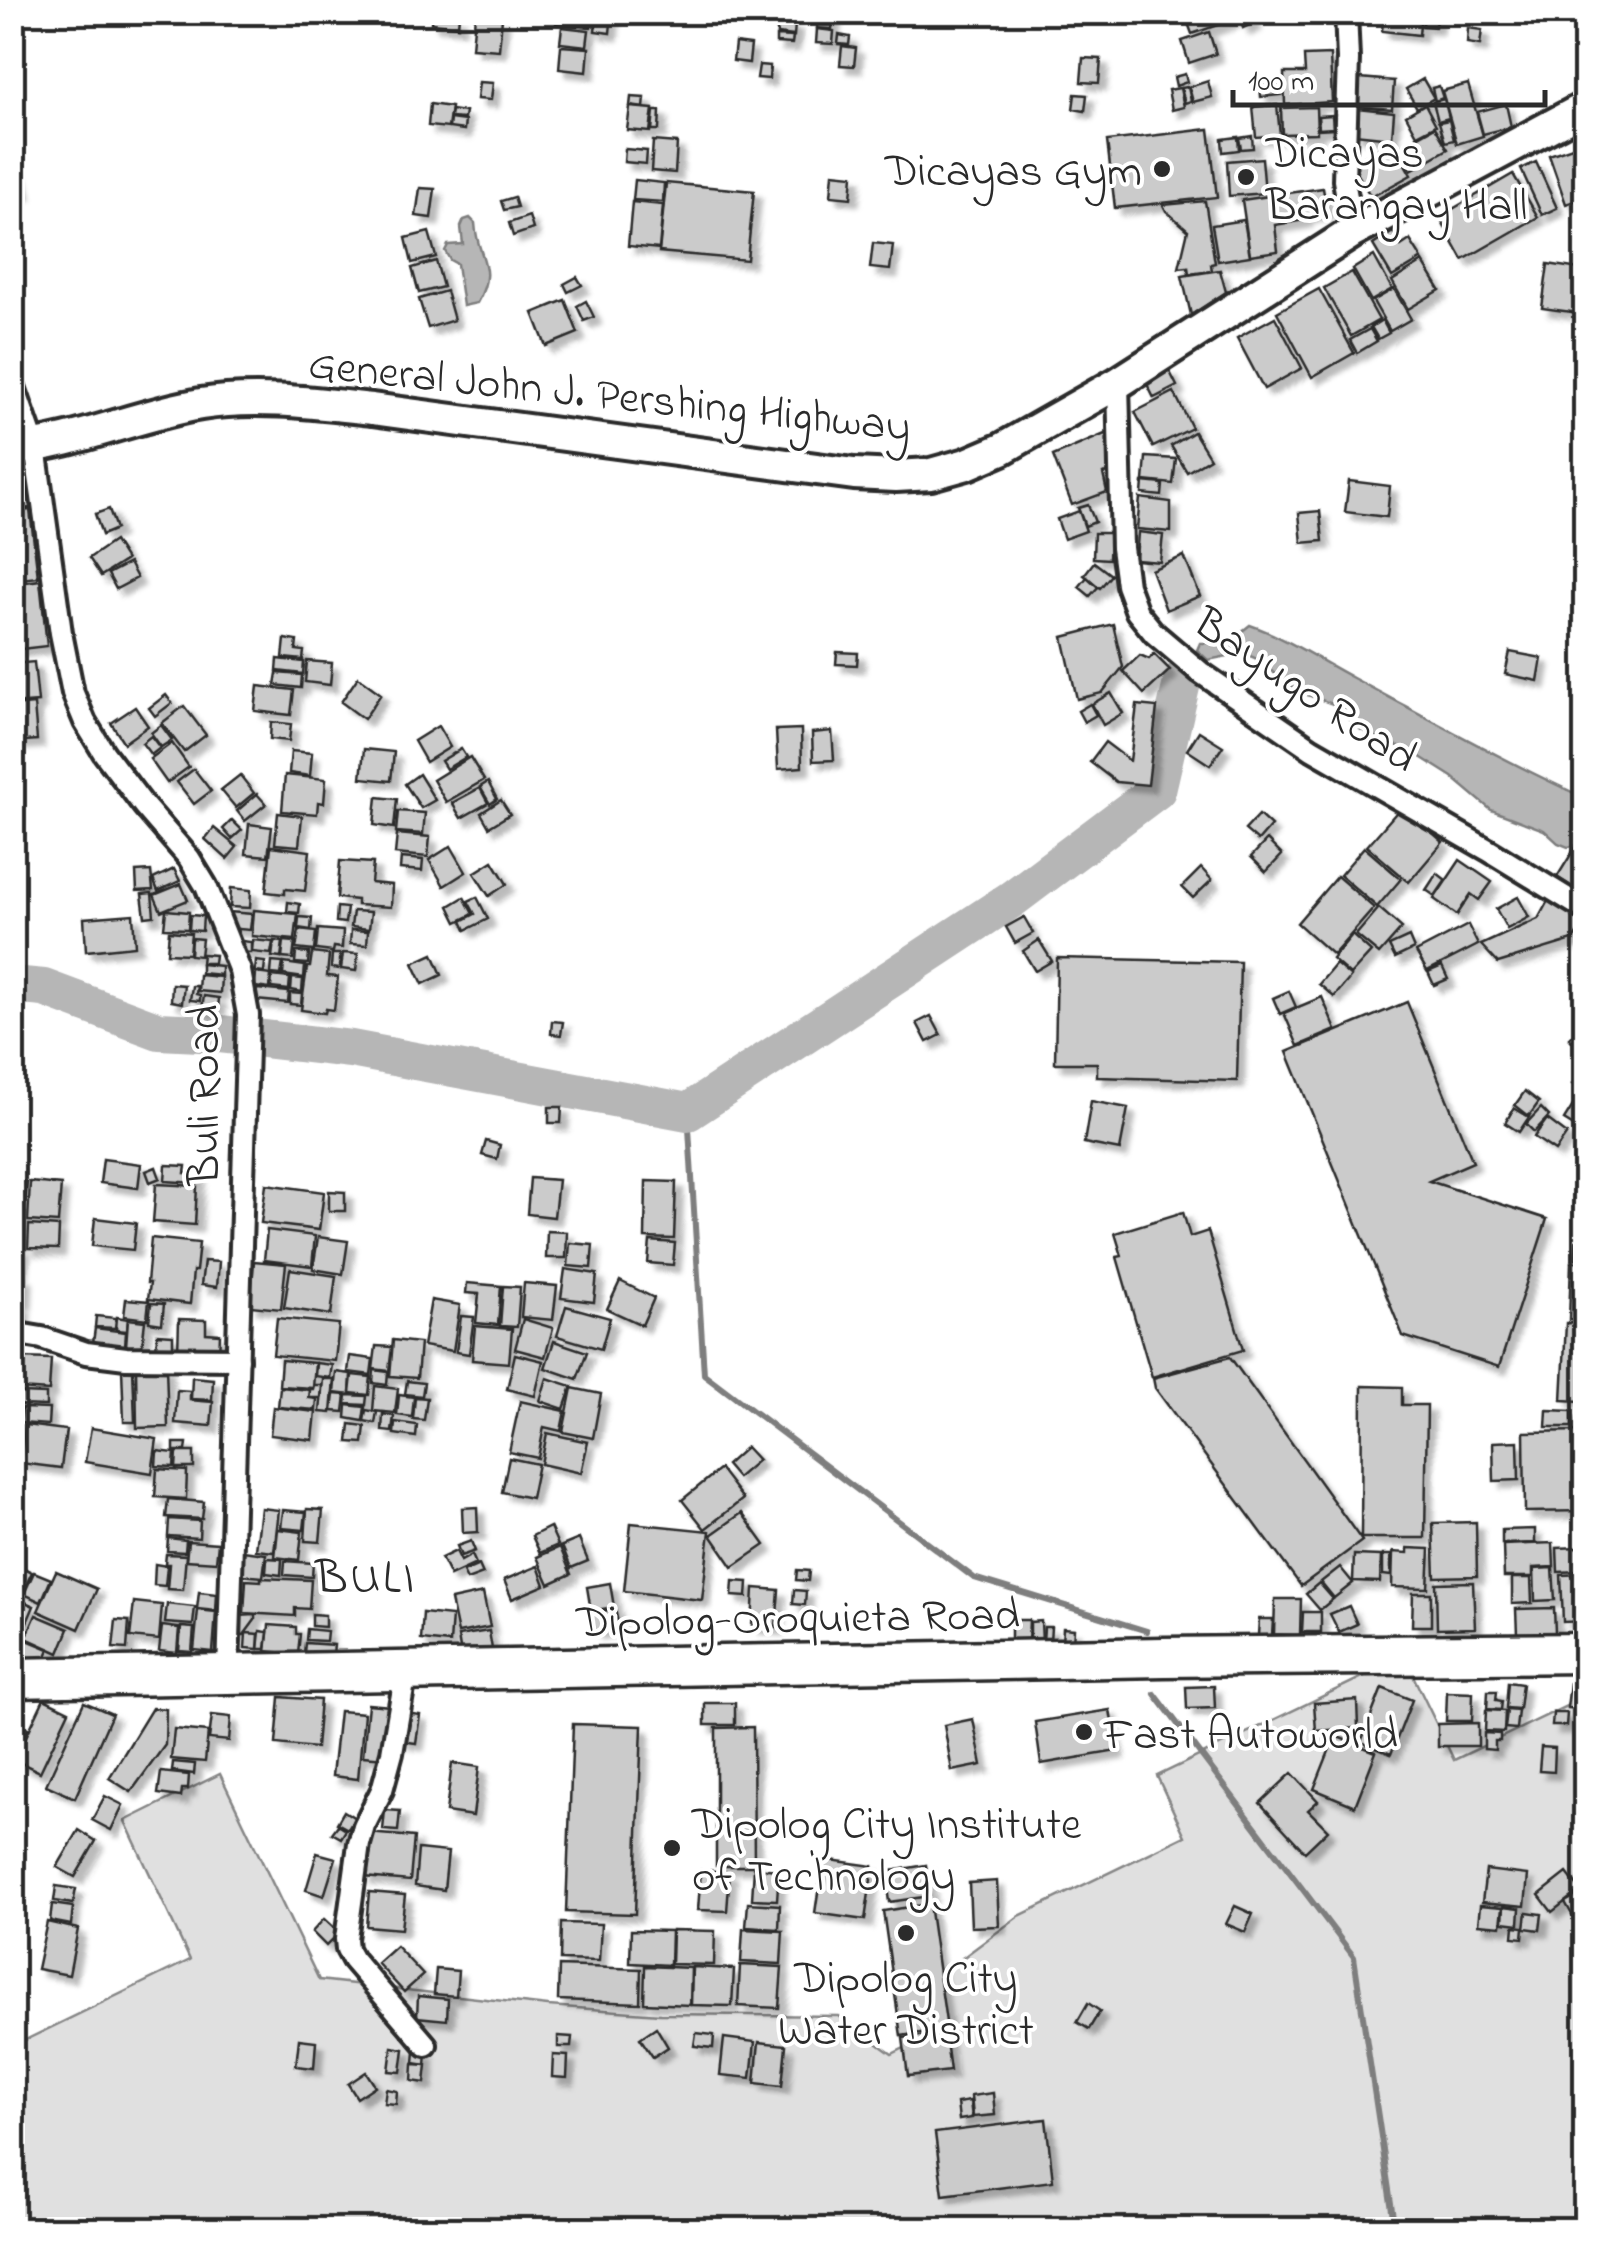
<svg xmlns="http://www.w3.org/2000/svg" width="1598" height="2242" font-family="'Indie Flower',sans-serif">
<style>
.green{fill:#e0e0e0;stroke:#868686;stroke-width:2.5}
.water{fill:#b6b6b6;stroke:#7e7e7e;stroke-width:2.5}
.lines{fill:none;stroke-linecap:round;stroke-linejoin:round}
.stream{stroke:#7e7e7e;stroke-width:6}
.river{stroke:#b6b6b6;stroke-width:38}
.building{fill:#cbcbcb;stroke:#2b2b2b;stroke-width:2.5;filter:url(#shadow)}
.street-casing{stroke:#2b2b2b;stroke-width:28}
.secondary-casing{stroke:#2b2b2b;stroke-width:38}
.highway-casing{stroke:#2b2b2b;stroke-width:45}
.street{stroke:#fff;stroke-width:20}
.secondary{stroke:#fff;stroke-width:30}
.highway{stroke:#fff;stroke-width:38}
.poi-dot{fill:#2b2b2b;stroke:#fff;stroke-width:4}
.labels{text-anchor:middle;stroke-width:8;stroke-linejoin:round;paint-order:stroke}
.poi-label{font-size:45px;fill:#2b2b2b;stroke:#fff;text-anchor:start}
.street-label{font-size:45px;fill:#2b2b2b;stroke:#fff}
.neighbourhood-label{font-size:48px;letter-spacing:2.5px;fill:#2b2b2b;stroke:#fff}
</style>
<defs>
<filter id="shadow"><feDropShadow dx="7" dy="7" stdDeviation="2.5" flood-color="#0004"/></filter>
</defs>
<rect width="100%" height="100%" fill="#fff"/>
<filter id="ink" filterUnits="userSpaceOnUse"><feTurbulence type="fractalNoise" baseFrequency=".01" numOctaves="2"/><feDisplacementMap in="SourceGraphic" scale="20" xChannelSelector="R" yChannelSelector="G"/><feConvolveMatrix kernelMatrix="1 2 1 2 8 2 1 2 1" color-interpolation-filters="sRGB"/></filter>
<g filter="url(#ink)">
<polygon class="green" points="1404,1657 1454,1760 1585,1697 1585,2229 13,2230 13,2046 190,1960 125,1821 220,1774 319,1980 548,2006 660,2014 839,2016 892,2054 924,2038 950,1967 1019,1916 1185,1836 1157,1776"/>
<g class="water">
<path d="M470,218L475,223C477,259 498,266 477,303L463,306L457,264L450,260L445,251L448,245L463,244L461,227L464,220Z"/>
<path d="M1250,625C1287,638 1319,660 1353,678C1430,719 1506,762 1585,798V843L1568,847L1558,843L1544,830L1491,810L1452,777L1414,753L1361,730L1333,704L1296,691L1255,658L1243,653L1208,660L1197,650L1200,643C1219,644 1236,637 1250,625Z"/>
</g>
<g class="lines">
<g class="stream">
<polyline points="688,1112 704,1374 974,1578 1147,1631"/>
<polyline points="1155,1694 1354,1957 1395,2230"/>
</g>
<polyline class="river" points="12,985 44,988 159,1031 220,1034 351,1049 688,1112 1012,899 1157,790 1183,678"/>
</g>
<g class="building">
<polygon points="432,12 459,15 458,26 431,23"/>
<polygon points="558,12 593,12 591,27 556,24"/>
<polygon points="597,12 612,12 610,33 595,31"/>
<polygon points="1184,12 1236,12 1238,18 1192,34"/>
<polygon points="1237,12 1250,12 1254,23 1243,28"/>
<polygon points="1384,12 1421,12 1419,35 1382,31"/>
<polygon points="1424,12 1437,12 1435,27 1423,26"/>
<polygon points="818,14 834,15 832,29 817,28"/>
<polygon points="475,15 502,18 499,50 472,48"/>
<polygon points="777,23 795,24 794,36 777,34"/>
<polygon points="562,27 589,30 587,46 560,43"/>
<polygon points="1468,28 1482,30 1480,45 1467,43"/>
<polygon points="817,29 834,31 833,44 816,43"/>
<polygon points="1209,32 1216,54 1189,63 1182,41"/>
<polygon points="839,35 850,37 849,45 838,44"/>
<polygon points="776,36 793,37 792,44 776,43"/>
<polygon points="735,43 751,45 749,63 733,61"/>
<polygon points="561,46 589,48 587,72 559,69"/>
<polygon points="842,46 856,48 854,66 840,65"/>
<polygon points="1330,55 1332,102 1285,105 1284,73 1305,73 1304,56"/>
<polygon points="1083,58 1101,59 1099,83 1081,82"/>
<polygon points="759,65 770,66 769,79 757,78"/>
<polygon points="1185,74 1187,82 1176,86 1174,77"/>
<polygon points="1360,78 1394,81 1392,109 1357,106"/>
<polygon points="1423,79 1434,98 1417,108 1406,89"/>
<polygon points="1208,81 1212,97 1193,102 1189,87"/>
<polygon points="1280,81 1281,95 1261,97 1260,83"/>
<polygon points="479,82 493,83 491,100 477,99"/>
<polygon points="1468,84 1483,136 1457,144 1442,91"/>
<polygon points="1439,86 1443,98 1435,101 1432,88"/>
<polygon points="1188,87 1191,101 1185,103 1181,88"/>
<polygon points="1180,88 1184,107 1172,110 1168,90"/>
<polygon points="1075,94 1087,95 1085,111 1073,109"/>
<polygon points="631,97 645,98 644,108 630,106"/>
<polygon points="1444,99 1449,118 1438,121 1433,102"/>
<polygon points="430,104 451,107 448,128 428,126"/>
<polygon points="1425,104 1436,125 1417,135 1406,115"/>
<polygon points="1506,104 1511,127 1483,134 1477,112"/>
<polygon points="1277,105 1280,135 1256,137 1253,107"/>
<polygon points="630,107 653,109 650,132 627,130"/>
<polygon points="1316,107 1317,133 1282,134 1281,108"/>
<polygon points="1357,108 1394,112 1392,138 1354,134"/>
<polygon points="451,110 465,112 464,119 450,118"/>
<polygon points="654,111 660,111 659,130 652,130"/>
<polygon points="1332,115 1333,128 1319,129 1318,116"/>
<polygon points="450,119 465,121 464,130 449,128"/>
<polygon points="1449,120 1454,140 1445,142 1439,122"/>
<polygon points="1435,127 1448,149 1411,170 1398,148"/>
<polygon points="1209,129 1217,197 1115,208 1107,141"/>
<polygon points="1252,136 1253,148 1241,149 1239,138"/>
<polygon points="1238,137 1239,150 1223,152 1222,139"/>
<polygon points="653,141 677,143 675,173 651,171"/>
<polygon points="1392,141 1411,175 1371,197 1352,164"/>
<polygon points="1578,145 1586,167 1586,197 1566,204 1549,155"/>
<polygon points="625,149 647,151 646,164 624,162"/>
<polygon points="1262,158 1265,193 1229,196 1227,161"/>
<polygon points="1536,162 1557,208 1542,215 1521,169"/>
<polygon points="19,172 23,192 12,195 12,173"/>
<polygon points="833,173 853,175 851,198 831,196"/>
<polygon points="1513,174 1538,217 1463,260 1439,217"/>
<polygon points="635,180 664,183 663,202 633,200"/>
<polygon points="666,183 754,191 747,260 659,252"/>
<polygon points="420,188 435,189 431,218 416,216"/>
<polygon points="1323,188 1327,212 1305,216 1305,220 1275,225 1278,251 1250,255 1242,200"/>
<polygon points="514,197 517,207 504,210 501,201"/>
<polygon points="1205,201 1215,263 1211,264 1212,271 1189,274 1188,267 1179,268 1188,230 1166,211 1163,205"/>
<polygon points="632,202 663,205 659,249 628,246"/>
<polygon points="529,216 533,229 513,236 509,223"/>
<polygon points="1244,220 1250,256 1218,261 1212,225"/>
<polygon points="429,232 436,257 412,263 406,238"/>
<polygon points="1393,232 1401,246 1410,240 1422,259 1392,277 1373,245"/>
<polygon points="873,243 893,245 890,270 870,268"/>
<polygon points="1374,256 1392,289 1371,301 1353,269"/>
<polygon points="436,261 443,287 419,293 412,268"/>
<polygon points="1423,262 1440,290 1408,309 1392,281"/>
<polygon points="1548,264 1586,270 1586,314 1542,308"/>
<polygon points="1220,270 1226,292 1191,315 1182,276"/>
<polygon points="1352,272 1379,320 1351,336 1324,288"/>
<polygon points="577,277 582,285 568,292 564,284"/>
<polygon points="1319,289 1354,353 1312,377 1277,312"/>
<polygon points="1394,289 1411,319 1390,331 1373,301"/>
<polygon points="446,291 454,320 428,328 419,299"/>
<polygon points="565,300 578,333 546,346 533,313"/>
<polygon points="586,301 594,317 584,321 577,306"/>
<polygon points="1275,317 1302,368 1264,389 1237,338"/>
<polygon points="1382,320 1389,333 1378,339 1371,327"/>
<polygon points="1370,329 1377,341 1357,353 1350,340"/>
<polygon points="1169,370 1177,386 1154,398 1146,382"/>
<polygon points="1174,392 1192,428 1153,447 1135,412"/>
<polygon points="1112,431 1111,472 1103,474 1107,492 1072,505 1053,456"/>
<polygon points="1194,432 1210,458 1187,472 1171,446"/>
<polygon points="1146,457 1176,459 1173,484 1144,481"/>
<polygon points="25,470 30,508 12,510 12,471"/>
<polygon points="1349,481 1390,486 1387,517 1345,512"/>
<polygon points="1143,482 1163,484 1162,496 1142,494"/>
<polygon points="1140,498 1171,502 1171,532 1137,529"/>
<polygon points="1088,505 1095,522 1085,526 1078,508"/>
<polygon points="109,509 116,529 102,535 95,514"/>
<polygon points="30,510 38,577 12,580 12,512"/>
<polygon points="1079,511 1086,531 1064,539 1057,519"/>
<polygon points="1320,511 1323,541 1302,543 1299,513"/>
<polygon points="1138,532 1163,535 1160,562 1136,560"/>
<polygon points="1094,533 1110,533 1109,559 1093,558"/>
<polygon points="114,541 126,560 101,576 89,558"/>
<polygon points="1184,556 1200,596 1166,610 1151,570"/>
<polygon points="1094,562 1111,575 1100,588 1084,575"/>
<polygon points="129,563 137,578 116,589 108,574"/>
<polygon points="1087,577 1098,587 1090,596 1079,587"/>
<polygon points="40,580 47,646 12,650 12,584"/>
<polygon points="1113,624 1123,667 1102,693 1077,699 1063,637"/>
<polygon points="285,639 297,641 296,650 304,651 303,660 283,658"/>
<polygon points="837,652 858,653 857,665 836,664"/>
<polygon points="1510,652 1542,658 1538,681 1505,674"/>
<polygon points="1154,654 1170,670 1144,694 1123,671 1140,655 1149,659"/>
<polygon points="278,659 304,662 303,674 277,671"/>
<polygon points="307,661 332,663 330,685 305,682"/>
<polygon points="34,662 38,702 12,704 12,664"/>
<polygon points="277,673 302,675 301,688 275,685"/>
<polygon points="358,677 381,694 364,719 341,702"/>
<polygon points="258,686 294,690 291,715 255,711"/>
<polygon points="1111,693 1123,713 1103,725 1092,704"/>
<polygon points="166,695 172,703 155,716 149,708"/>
<polygon points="34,704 37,740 12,742 12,706"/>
<polygon points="1090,704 1096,715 1084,722 1078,711"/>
<polygon points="1137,705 1157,707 1148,785 1116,782 1090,762 1105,742 1130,761"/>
<polygon points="184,706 206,735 184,752 162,723"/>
<polygon points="135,707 148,726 124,743 111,723"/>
<polygon points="271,722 291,724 289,741 270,739"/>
<polygon points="161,725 172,740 161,747 151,733"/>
<polygon points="438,726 450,747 426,762 414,741"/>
<polygon points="801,729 802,767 778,769 776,730"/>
<polygon points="832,731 834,760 813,761 812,733"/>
<polygon points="1199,731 1223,746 1210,765 1187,750"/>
<polygon points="151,736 160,748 151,755 142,743"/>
<polygon points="172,743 189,767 167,783 150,759"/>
<polygon points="364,749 394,752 391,781 361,778"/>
<polygon points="461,749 466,757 446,769 441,761"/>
<polygon points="291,751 312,753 310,776 289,773"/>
<polygon points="470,757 484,780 446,802 433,780"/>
<polygon points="194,769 211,791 194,804 177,782"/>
<polygon points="419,774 435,800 421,808 405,784"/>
<polygon points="240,775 254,793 236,808 221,790"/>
<polygon points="285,775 326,779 324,803 318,802 317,814 282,811"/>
<polygon points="488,782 497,799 490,804 480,787"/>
<polygon points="480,788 488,803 461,818 452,803"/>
<polygon points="257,794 266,804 245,821 237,811"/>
<polygon points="377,797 397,799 394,828 374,825"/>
<polygon points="501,800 510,814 489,827 481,813"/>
<polygon points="1402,806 1443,842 1409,882 1367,846"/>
<polygon points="398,811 425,813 423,834 396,832"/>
<polygon points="278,813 302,816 299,846 275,844"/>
<polygon points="1259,815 1271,826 1258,841 1245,830"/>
<polygon points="232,820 242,830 232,839 223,829"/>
<polygon points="249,824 272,827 268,856 246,854"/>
<polygon points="214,828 237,847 227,859 205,839"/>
<polygon points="397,834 430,837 428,857 395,854"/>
<polygon points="1267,840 1282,855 1266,872 1251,857"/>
<polygon points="271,846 310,851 305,891 285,889 285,894 266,892"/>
<polygon points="451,846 466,872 444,886 429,860"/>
<polygon points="1364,847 1401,879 1377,907 1340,875"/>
<polygon points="1575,848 1586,854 1586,869 1574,888 1557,877"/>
<polygon points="401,858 423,860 422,871 400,869"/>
<polygon points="1460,860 1492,882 1479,900 1471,894 1457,915 1434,899"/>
<polygon points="340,861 373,863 371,883 392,885 391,907 357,905 357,900 337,898"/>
<polygon points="493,861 507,884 489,896 474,873"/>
<polygon points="1201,868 1212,880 1193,898 1182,887"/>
<polygon points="174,869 180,881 158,891 153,879"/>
<polygon points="151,871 153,890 137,891 136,872"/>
<polygon points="1437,873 1446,880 1435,896 1426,890"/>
<polygon points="1337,876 1374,908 1333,955 1297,923"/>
<polygon points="181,884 188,900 161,911 154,895"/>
<polygon points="231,888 251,890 250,908 230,907"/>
<polygon points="152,893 154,916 145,917 142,894"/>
<polygon points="464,897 473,914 457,922 449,906"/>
<polygon points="477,897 488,919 466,930 462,921 475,914 468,901"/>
<polygon points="1518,897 1529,917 1507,929 1496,909"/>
<polygon points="1549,899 1586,920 1573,940 1498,963 1481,945 1538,919"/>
<polygon points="288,902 300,904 299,913 287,912"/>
<polygon points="337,907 347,908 345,923 336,922"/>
<polygon points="1379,908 1402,928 1379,954 1356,935"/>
<polygon points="166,910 189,912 188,929 164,928"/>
<polygon points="254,910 298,914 295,940 252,936"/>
<polygon points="353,911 371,912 369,929 351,927"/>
<polygon points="229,912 252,914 250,930 227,928"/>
<polygon points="133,914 135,946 86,951 84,918"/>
<polygon points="190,915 203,916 202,931 189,930"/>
<polygon points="299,917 312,918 311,930 298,928"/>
<polygon points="1024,917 1033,933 1015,943 1006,927"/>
<polygon points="1468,925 1478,945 1427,971 1416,952"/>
<polygon points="318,929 343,931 342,948 334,947 333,952 316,950"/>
<polygon points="299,930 316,932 314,951 296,949"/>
<polygon points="351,930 368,931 367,945 350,944"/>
<polygon points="169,931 191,933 189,954 167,953"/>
<polygon points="1352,935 1371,952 1350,975 1332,959"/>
<polygon points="1409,937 1414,949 1395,958 1389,946"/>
<polygon points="191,938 202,939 200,956 190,955"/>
<polygon points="253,940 273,942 271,954 252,952"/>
<polygon points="1039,940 1052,961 1035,971 1023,951"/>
<polygon points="242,941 251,942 251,953 241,952"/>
<polygon points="274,941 283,942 281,958 272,957"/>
<polygon points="284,941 295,942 293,959 282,958"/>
<polygon points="296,952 309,953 308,964 295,963"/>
<polygon points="312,953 329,955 327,976 338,977 334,1010 326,1009 325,1013 301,1010 307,967 310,967"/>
<polygon points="343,953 358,954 356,971 341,969"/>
<polygon points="202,954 215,955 214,963 201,963"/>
<polygon points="332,954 340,954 340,969 331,968"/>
<polygon points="433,954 442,975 423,984 413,963"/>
<polygon points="1057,958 1240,962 1237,1081 1097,1077 1097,1063 1055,1063"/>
<polygon points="256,961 265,962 264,973 255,972"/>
<polygon points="272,962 283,963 281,975 271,974"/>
<polygon points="284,963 305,966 304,978 283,975"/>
<polygon points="201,964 221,966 221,975 201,973"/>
<polygon points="1336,964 1351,977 1334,997 1319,984"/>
<polygon points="1442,966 1448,979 1434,985 1428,972"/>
<polygon points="256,973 271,975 270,989 255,987"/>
<polygon points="199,975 221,977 220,993 198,991"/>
<polygon points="272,976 290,978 289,990 271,988"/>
<polygon points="292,978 303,979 302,992 291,990"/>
<polygon points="172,984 184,985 182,1003 171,1001"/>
<polygon points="192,986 197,986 196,994 200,995 200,1001 190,1000"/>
<polygon points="257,989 289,992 288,1003 256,1000"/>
<polygon points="1289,991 1296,1007 1280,1014 1273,998"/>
<polygon points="290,993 302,994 301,1005 290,1004"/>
<polygon points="204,996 219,998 218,1009 202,1008"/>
<polygon points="1322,997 1336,1030 1298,1046 1284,1013"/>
<polygon points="1407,1002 1473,1162 1429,1181 1547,1219 1499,1367 1403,1336 1287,1052"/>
<polygon points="931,1016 941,1035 927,1042 917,1023"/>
<polygon points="552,1021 563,1022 561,1035 551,1034"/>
<polygon points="1585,1023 1586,1024 1586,1056 1569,1038"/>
<polygon points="1586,1066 1586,1094 1572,1084"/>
<polygon points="1525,1091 1539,1102 1529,1116 1515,1105"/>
<polygon points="1579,1096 1586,1100 1586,1115 1577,1128 1564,1120"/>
<polygon points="1091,1101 1128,1108 1120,1150 1084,1143"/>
<polygon points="549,1107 562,1107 561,1123 549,1123"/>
<polygon points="1514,1108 1529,1117 1519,1132 1505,1123"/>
<polygon points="1541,1108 1549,1116 1534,1132 1526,1124"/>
<polygon points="1547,1119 1567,1134 1555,1151 1534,1137"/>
<polygon points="486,1141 500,1145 497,1159 482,1155"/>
<polygon points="103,1159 141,1164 138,1188 100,1183"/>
<polygon points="166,1165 186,1166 185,1173 198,1174 197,1183 165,1181"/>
<polygon points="156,1167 160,1178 150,1182 146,1171"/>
<polygon points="530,1178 558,1180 554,1217 527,1214"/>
<polygon points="12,1180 27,1182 24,1212 12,1210"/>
<polygon points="646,1181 676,1182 674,1239 645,1238"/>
<polygon points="30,1182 61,1185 58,1223 28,1221"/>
<polygon points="156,1184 197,1186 195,1225 153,1222"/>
<polygon points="266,1184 324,1192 319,1230 261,1223"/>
<polygon points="329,1191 345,1192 345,1211 329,1211"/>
<polygon points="12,1212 25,1213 23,1242 12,1241"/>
<polygon points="1183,1212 1190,1237 1208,1231 1243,1350 1152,1377 1117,1257 1122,1256 1115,1233"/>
<polygon points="95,1218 136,1223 133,1250 92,1246"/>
<polygon points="29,1225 59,1227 58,1249 28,1248"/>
<polygon points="267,1230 315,1236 312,1266 264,1260"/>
<polygon points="547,1231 567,1232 566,1258 546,1258"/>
<polygon points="318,1237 348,1241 343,1274 313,1269"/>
<polygon points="151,1238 199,1243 196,1271 193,1271 190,1304 148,1299 150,1283 147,1283"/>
<polygon points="650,1241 675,1243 673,1265 648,1263"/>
<polygon points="1576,1241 1586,1242 1586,1260 1575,1259"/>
<polygon points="570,1243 593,1245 591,1268 568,1266"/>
<polygon points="12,1246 23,1247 20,1273 12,1272"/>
<polygon points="204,1261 219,1262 217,1287 201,1285"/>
<polygon points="254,1261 286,1264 281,1309 250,1306"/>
<polygon points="1571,1262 1586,1262 1586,1321 1569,1320"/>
<polygon points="290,1269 336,1276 331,1315 284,1308"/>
<polygon points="565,1269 597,1274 594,1302 561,1298"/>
<polygon points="12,1276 25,1277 24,1302 12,1301"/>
<polygon points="620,1281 654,1298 642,1325 607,1309"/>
<polygon points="467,1283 501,1286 498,1325 476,1323 479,1294 466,1293"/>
<polygon points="524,1283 557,1286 553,1320 521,1317"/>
<polygon points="503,1286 520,1287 517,1327 500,1326"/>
<polygon points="126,1299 149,1301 147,1319 124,1316"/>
<polygon points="431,1300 460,1305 453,1351 423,1346"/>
<polygon points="151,1303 164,1304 162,1324 149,1322"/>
<polygon points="12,1306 23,1306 21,1327 12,1326"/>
<polygon points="566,1306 610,1318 601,1349 557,1336"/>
<polygon points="96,1316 116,1318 115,1328 95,1327"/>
<polygon points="461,1316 474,1317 469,1354 456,1352"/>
<polygon points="117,1317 128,1319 127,1331 116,1330"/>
<polygon points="277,1318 339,1324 335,1361 273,1355"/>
<polygon points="128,1319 145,1321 142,1347 126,1346"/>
<polygon points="179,1319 206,1320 206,1333 220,1334 219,1355 178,1353"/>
<polygon points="523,1319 553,1328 545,1357 515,1349"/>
<polygon points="1566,1323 1586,1324 1586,1393 1582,1393 1581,1401 1562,1400"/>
<polygon points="475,1326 512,1329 509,1363 472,1360"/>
<polygon points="95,1328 126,1332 125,1346 93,1343"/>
<polygon points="157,1334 173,1335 173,1352 156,1351"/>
<polygon points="393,1340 420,1343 417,1378 390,1376"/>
<polygon points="554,1341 587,1352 577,1379 545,1368"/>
<polygon points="376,1346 392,1347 389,1371 373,1369"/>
<polygon points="515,1354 543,1361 535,1396 507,1389"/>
<polygon points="350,1356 373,1359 371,1375 348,1372"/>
<polygon points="1230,1357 1362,1541 1301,1586 1155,1388 1153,1378"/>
<polygon points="21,1358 51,1359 49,1391 19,1389"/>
<polygon points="281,1360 315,1363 313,1388 279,1386"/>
<polygon points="316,1363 332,1365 330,1378 315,1376"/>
<polygon points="166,1366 168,1427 137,1428 136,1367"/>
<polygon points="133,1368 135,1422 124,1422 122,1369"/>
<polygon points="374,1370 388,1372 387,1385 373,1383"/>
<polygon points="336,1372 351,1374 350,1395 334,1393"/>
<polygon points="352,1375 371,1377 369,1395 350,1393"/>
<polygon points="192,1377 213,1379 212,1400 191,1399"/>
<polygon points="547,1378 572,1386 564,1409 540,1401"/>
<polygon points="323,1379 334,1379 331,1413 320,1412"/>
<polygon points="407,1381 424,1383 422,1396 405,1394"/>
<polygon points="314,1385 322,1385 321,1398 309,1398 310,1389 313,1389"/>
<polygon points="375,1386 398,1389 395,1413 373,1411"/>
<polygon points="1362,1386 1402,1387 1402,1405 1427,1405 1425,1538 1361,1538"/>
<polygon points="280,1387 310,1390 309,1398 317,1399 316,1410 278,1407"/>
<polygon points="572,1388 601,1394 593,1438 563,1432"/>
<polygon points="177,1390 190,1391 190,1400 213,1402 211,1426 175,1423"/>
<polygon points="12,1393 18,1393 17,1413 12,1413"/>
<polygon points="21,1393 46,1394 46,1406 20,1405"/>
<polygon points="334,1394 346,1395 344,1412 332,1411"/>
<polygon points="347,1395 367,1396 366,1405 346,1404"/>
<polygon points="399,1395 414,1397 412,1417 397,1415"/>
<polygon points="415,1397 427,1398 424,1420 413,1419"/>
<polygon points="520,1401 565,1411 561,1431 544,1427 538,1458 509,1452"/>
<polygon points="347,1405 365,1407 363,1421 346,1418"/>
<polygon points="273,1407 316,1412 313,1440 270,1435"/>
<polygon points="22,1408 49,1409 48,1425 21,1423"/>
<polygon points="366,1410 377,1412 375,1423 364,1421"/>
<polygon points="1547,1410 1572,1411 1572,1427 1546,1427"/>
<polygon points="383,1414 394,1416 392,1432 382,1431"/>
<polygon points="395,1422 417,1425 416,1437 394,1434"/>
<polygon points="350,1424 365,1426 363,1443 348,1442"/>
<polygon points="25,1425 66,1430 61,1468 20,1463"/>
<polygon points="91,1428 157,1439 152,1473 85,1462"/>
<polygon points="1586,1431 1586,1511 1525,1512 1524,1432"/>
<polygon points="547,1433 588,1442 581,1473 541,1464"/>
<polygon points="1518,1441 1519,1480 1494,1481 1493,1442"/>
<polygon points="174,1443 187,1443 186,1451 174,1451"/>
<polygon points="746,1447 758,1460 737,1478 726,1465"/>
<polygon points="157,1451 175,1453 174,1467 156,1466"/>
<polygon points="177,1452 194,1452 194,1468 176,1468"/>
<polygon points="509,1458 538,1464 531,1498 502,1492"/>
<polygon points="157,1469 187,1471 186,1499 155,1497"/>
<polygon points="720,1469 743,1499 705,1529 682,1500"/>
<polygon points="168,1499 204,1502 202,1519 166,1517"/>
<polygon points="477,1507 478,1532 463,1533 462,1508"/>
<polygon points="261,1508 279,1510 274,1552 256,1550"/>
<polygon points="307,1509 323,1510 320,1542 305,1541"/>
<polygon points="283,1510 306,1512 304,1530 281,1528"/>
<polygon points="742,1513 765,1545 733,1567 711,1535"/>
<polygon points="169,1519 200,1521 199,1538 168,1536"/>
<polygon points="1476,1522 1477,1576 1435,1577 1433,1523"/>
<polygon points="631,1523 710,1531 702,1600 624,1591"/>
<polygon points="550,1527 558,1545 540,1553 532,1536"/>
<polygon points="278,1529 302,1532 299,1560 275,1557"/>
<polygon points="1535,1529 1535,1543 1502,1544 1502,1530"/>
<polygon points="168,1538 186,1540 185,1552 167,1551"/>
<polygon points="579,1539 588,1561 571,1568 562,1546"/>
<polygon points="188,1541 218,1543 216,1562 186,1560"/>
<polygon points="471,1541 475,1551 461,1556 457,1546"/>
<polygon points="1553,1543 1554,1567 1533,1568 1533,1577 1504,1577 1503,1545"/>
<polygon points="560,1547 571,1574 549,1584 537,1557"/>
<polygon points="1579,1547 1580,1571 1558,1572 1557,1548"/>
<polygon points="1408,1548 1430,1549 1428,1588 1392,1587 1393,1552 1408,1553"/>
<polygon points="243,1551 266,1554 263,1577 241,1575"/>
<polygon points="456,1551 461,1561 472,1555 476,1564 450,1576 441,1558"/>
<polygon points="166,1554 186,1555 183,1590 167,1589 169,1564 165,1564"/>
<polygon points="1354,1555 1381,1556 1380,1582 1353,1581"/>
<polygon points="1383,1555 1391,1555 1391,1576 1383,1575"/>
<polygon points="267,1558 282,1559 281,1575 266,1573"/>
<polygon points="285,1561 313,1563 312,1577 284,1575"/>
<polygon points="155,1564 167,1566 165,1586 154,1585"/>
<polygon points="18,1565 32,1572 22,1593 12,1588 12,1577"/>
<polygon points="479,1565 483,1574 467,1580 463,1572"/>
<polygon points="538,1566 545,1585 512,1599 504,1580"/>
<polygon points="1340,1567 1353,1583 1334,1598 1321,1582"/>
<polygon points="1553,1568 1555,1600 1535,1601 1534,1569"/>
<polygon points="797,1570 809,1571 808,1581 796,1580"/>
<polygon points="56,1571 97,1589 79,1629 38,1611"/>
<polygon points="34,1572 51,1579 41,1602 24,1594"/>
<polygon points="1586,1574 1586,1621 1563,1622 1561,1575"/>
<polygon points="261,1578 311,1580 309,1609 295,1608 295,1616 244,1613 246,1580 261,1581"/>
<polygon points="1512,1578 1531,1578 1532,1603 1512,1604"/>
<polygon points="733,1581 748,1582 747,1597 732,1596"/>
<polygon points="1473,1582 1475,1628 1437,1629 1436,1583"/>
<polygon points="610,1583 614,1607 591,1611 587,1587"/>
<polygon points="1319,1583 1333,1599 1320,1610 1306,1594"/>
<polygon points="754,1588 779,1590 776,1628 752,1626"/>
<polygon points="794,1590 806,1591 805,1605 793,1604"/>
<polygon points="199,1592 217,1594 216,1611 197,1609"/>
<polygon points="483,1593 490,1627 458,1633 451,1600"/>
<polygon points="1413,1593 1431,1593 1431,1626 1412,1626"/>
<polygon points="12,1596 34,1606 22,1634 12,1629"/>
<polygon points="1275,1599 1301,1599 1300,1635 1274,1634"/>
<polygon points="134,1602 162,1605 159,1640 130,1637"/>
<polygon points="167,1604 195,1607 193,1625 165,1623"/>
<polygon points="1349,1606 1357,1624 1339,1632 1330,1614"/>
<polygon points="1554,1608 1555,1632 1517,1634 1516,1609"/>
<polygon points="615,1609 619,1627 595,1632 591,1613"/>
<polygon points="198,1610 216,1612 213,1652 194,1650"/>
<polygon points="1303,1612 1321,1612 1321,1632 1302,1632"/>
<polygon points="423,1613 452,1616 450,1643 421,1640"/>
<polygon points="312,1614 325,1615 325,1627 312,1626"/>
<polygon points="36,1615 69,1629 59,1653 26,1638"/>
<polygon points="255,1615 255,1620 244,1635 239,1635 238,1616"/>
<polygon points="1259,1619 1273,1619 1272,1636 1258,1635"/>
<polygon points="116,1620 129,1621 127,1649 113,1648"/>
<polygon points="1011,1620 1029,1620 1028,1644 1011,1644"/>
<polygon points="1041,1621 1042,1643 1030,1643 1030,1622"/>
<polygon points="269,1625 296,1627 296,1634 300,1634 298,1654 266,1651"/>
<polygon points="162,1626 179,1628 177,1653 159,1651"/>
<polygon points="181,1627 194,1628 192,1652 179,1651"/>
<polygon points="1044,1627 1051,1627 1050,1642 1043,1642"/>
<polygon points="1063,1628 1074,1629 1073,1642 1062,1642"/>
<polygon points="307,1629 327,1631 326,1641 306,1640"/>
<polygon points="260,1631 268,1632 266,1649 258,1649"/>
<polygon points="489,1631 492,1649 461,1655 458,1636"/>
<polygon points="246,1633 259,1634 258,1649 245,1648"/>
<polygon points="25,1639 49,1649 43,1664 19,1654"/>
<polygon points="305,1643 334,1645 333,1654 304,1653"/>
<polygon points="1508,1682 1522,1684 1519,1709 1506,1708"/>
<polygon points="1570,1683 1586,1685 1586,1709 1567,1708"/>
<polygon points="1214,1686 1215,1708 1187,1709 1186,1687"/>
<polygon points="1382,1688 1412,1700 1391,1754 1361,1742"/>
<polygon points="1488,1691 1497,1691 1496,1700 1502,1701 1501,1710 1487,1709"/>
<polygon points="1447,1692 1473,1693 1472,1721 1446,1721"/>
<polygon points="280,1697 320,1700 316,1748 276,1744"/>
<polygon points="44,1699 69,1711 40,1772 15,1760"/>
<polygon points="1357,1700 1358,1728 1316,1731 1314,1703"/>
<polygon points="84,1702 112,1714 75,1798 46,1785"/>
<rect x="705" y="1703" width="30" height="22"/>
<polygon points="368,1704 390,1706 385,1758 363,1756"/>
<polygon points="152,1708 166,1709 165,1745 131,1792 109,1778"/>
<polygon points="1110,1710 1117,1751 1041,1764 1035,1722"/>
<polygon points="1486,1710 1505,1711 1504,1732 1485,1731"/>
<polygon points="1507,1710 1518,1711 1516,1729 1505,1728"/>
<polygon points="339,1711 364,1713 358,1779 332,1776"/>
<polygon points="405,1713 420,1715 416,1743 401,1741"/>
<polygon points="1553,1713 1567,1713 1566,1726 1552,1726"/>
<polygon points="212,1715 231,1717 229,1741 209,1739"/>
<polygon points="973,1719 982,1765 952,1771 944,1725"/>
<polygon points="12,1720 28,1728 16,1752 12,1751"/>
<polygon points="1478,1723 1478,1746 1438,1746 1438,1724"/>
<polygon points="573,1724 642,1726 635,1914 566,1912"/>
<polygon points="753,1727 754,1866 716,1866 716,1728"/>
<polygon points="174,1729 208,1732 205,1762 171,1759"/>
<polygon points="1484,1733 1500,1734 1500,1741 1495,1741 1495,1750 1484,1749"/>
<polygon points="1335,1736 1376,1752 1355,1806 1314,1789"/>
<polygon points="1541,1747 1555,1748 1554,1772 1539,1771"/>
<polygon points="173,1762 195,1764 194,1774 172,1771"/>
<polygon points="452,1763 479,1767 473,1816 446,1812"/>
<polygon points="161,1772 189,1775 188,1789 182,1789 181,1797 158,1794"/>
<polygon points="1292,1773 1318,1801 1308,1810 1328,1830 1305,1852 1260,1803"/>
<polygon points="105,1796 123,1805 111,1830 92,1820"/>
<polygon points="385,1810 400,1811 398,1831 383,1830"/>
<polygon points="344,1811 355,1818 348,1829 337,1823"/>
<polygon points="338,1825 346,1830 341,1838 332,1833"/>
<polygon points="79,1830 96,1841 75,1877 57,1867"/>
<polygon points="368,1833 414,1837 410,1881 364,1877"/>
<polygon points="418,1849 448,1852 444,1890 415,1886"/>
<polygon points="317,1853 336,1858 324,1896 306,1890"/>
<polygon points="823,1859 873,1866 865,1920 815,1913"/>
<polygon points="926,1865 930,1896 889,1902 885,1872"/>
<polygon points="754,1868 779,1870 777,1900 752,1899"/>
<polygon points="701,1870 730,1872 727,1911 698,1910"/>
<polygon points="1486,1870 1528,1875 1525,1906 1482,1902"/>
<polygon points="1567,1873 1580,1890 1552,1912 1539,1895"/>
<polygon points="997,1881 999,1926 971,1927 969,1883"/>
<polygon points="56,1886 76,1889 73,1904 54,1901"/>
<polygon points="1586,1891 1586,1912 1574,1918 1565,1902"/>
<polygon points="369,1892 405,1895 401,1929 366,1926"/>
<polygon points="748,1903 780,1905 779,1929 746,1927"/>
<polygon points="52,1904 73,1907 71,1925 50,1921"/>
<polygon points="929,1904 947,2029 901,2036 883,1911"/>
<polygon points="1480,1905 1503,1907 1501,1926 1478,1924"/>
<polygon points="1235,1906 1253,1914 1245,1932 1226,1924"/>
<polygon points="1504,1906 1520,1908 1519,1924 1503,1922"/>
<polygon points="1527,1912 1542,1914 1540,1930 1525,1928"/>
<polygon points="324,1919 339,1933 326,1946 312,1932"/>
<polygon points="47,1922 78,1929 69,1975 37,1969"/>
<polygon points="561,1923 601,1924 599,1961 560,1960"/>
<polygon points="1514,1926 1524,1927 1523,1938 1513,1937"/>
<polygon points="743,1929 783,1931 781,1964 741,1962"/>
<polygon points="631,1930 671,1931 670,1965 630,1963"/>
<polygon points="672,1930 715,1931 714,1965 671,1964"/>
<polygon points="396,1946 423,1975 404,1992 377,1963"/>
<polygon points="740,1965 782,1967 779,2008 738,2006"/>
<polygon points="559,1966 641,1969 640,2003 558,2000"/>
<polygon points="645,1966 691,1968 690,2005 644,2003"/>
<polygon points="692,1967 734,1969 732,2006 691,2005"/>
<polygon points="436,1969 458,1971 456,1996 434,1994"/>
<polygon points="418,1996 448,1999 447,2020 417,2017"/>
<polygon points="1088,2003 1100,2011 1089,2029 1077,2022"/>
<polygon points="656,2027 668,2047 653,2057 640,2038"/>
<polygon points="696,2033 714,2035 713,2048 694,2046"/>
<polygon points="945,2033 950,2071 908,2076 903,2038"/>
<polygon points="558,2036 572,2037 571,2047 558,2047"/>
<polygon points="724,2038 755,2042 751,2078 720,2075"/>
<polygon points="299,2039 316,2041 314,2068 296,2066"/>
<polygon points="759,2042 786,2045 782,2086 755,2083"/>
<polygon points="392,2047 404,2049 401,2072 389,2071"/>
<polygon points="415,2051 427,2053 426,2065 414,2063"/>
<polygon points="553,2055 568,2056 567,2078 552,2077"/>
<polygon points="413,2064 427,2065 425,2083 412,2081"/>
<polygon points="366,2072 375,2086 357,2098 348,2084"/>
<polygon points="386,2089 397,2091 396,2104 384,2103"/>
<polygon points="993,2093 995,2115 973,2117 971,2096"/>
<polygon points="970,2101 972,2118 959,2120 957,2103"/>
<polygon points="1046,2119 1053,2181 943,2195 935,2133"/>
</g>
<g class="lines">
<g class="street-casing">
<g id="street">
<polyline points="1346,12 1348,59 1344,180 1353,232"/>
<polyline points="12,381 35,447 61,633 73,693 85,722 104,753 144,806 189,858 206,886 240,971 248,1015 228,1674"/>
<polyline points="1118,383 1122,548 1127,585 1137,612 1154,633 1200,672 1312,749 1488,850 1586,910"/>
<polyline points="12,1333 42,1338 86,1353 126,1358 238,1359"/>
<polyline points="406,1671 392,1753 382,1790 364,1826 359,1844 346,1939 347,1949 353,1960 426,2045"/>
</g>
</g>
<g class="secondary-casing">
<path id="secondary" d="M12,449C77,443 137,415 201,404C256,395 316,403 372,409L854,474L896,476L931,474L967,464L1002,449L1118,383L1353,232L1586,107"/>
</g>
<g class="highway-casing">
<polyline id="highway" points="12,1678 1164,1657 1586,1653"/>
</g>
<use href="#street" class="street"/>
<use href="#secondary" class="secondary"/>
<use href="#highway" class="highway"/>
</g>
</g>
<g class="poi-dot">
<circle cx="1162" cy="169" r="10"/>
<circle cx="1246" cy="177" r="10"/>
<circle cx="1084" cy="1732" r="10"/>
<circle cx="672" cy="1848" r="10"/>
<circle cx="906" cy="1933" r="10"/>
</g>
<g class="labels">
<g class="poi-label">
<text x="1266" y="167">Dicayas<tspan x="1266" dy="52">Barangay Hall</tspan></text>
<text x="1142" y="185" text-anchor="end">Dicayas Gym</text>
<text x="1104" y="1748">Fast Autoworld</text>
<text x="692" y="1838">Dipolog City Institute<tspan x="692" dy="52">of Technology</tspan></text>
<text x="906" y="1992" text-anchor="middle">Dipolog City<tspan x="906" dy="52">Water District</tspan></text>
</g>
<g class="street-label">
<text transform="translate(610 393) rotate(6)" y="16">General John J. Pershing Highway</text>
<text transform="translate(1307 688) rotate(34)" y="16">Bayugo Road</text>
<text transform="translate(202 1095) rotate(-90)" y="16">Buli Road</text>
<text transform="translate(798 1616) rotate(-1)" y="16">Dipolog-Oroquieta Road</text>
</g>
<g class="neighbourhood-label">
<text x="366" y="1592">BULI</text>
</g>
</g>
<rect width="1598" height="2242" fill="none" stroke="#fff" stroke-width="50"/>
<rect x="25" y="25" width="1548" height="2192" fill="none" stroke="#2b2b2b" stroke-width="4" filter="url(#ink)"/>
<path d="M1233 90v15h312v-15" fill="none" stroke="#2b2b2b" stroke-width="5"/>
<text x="1248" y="90" font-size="30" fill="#2b2b2b" stroke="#ffffff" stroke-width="8" paint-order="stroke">100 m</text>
</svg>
